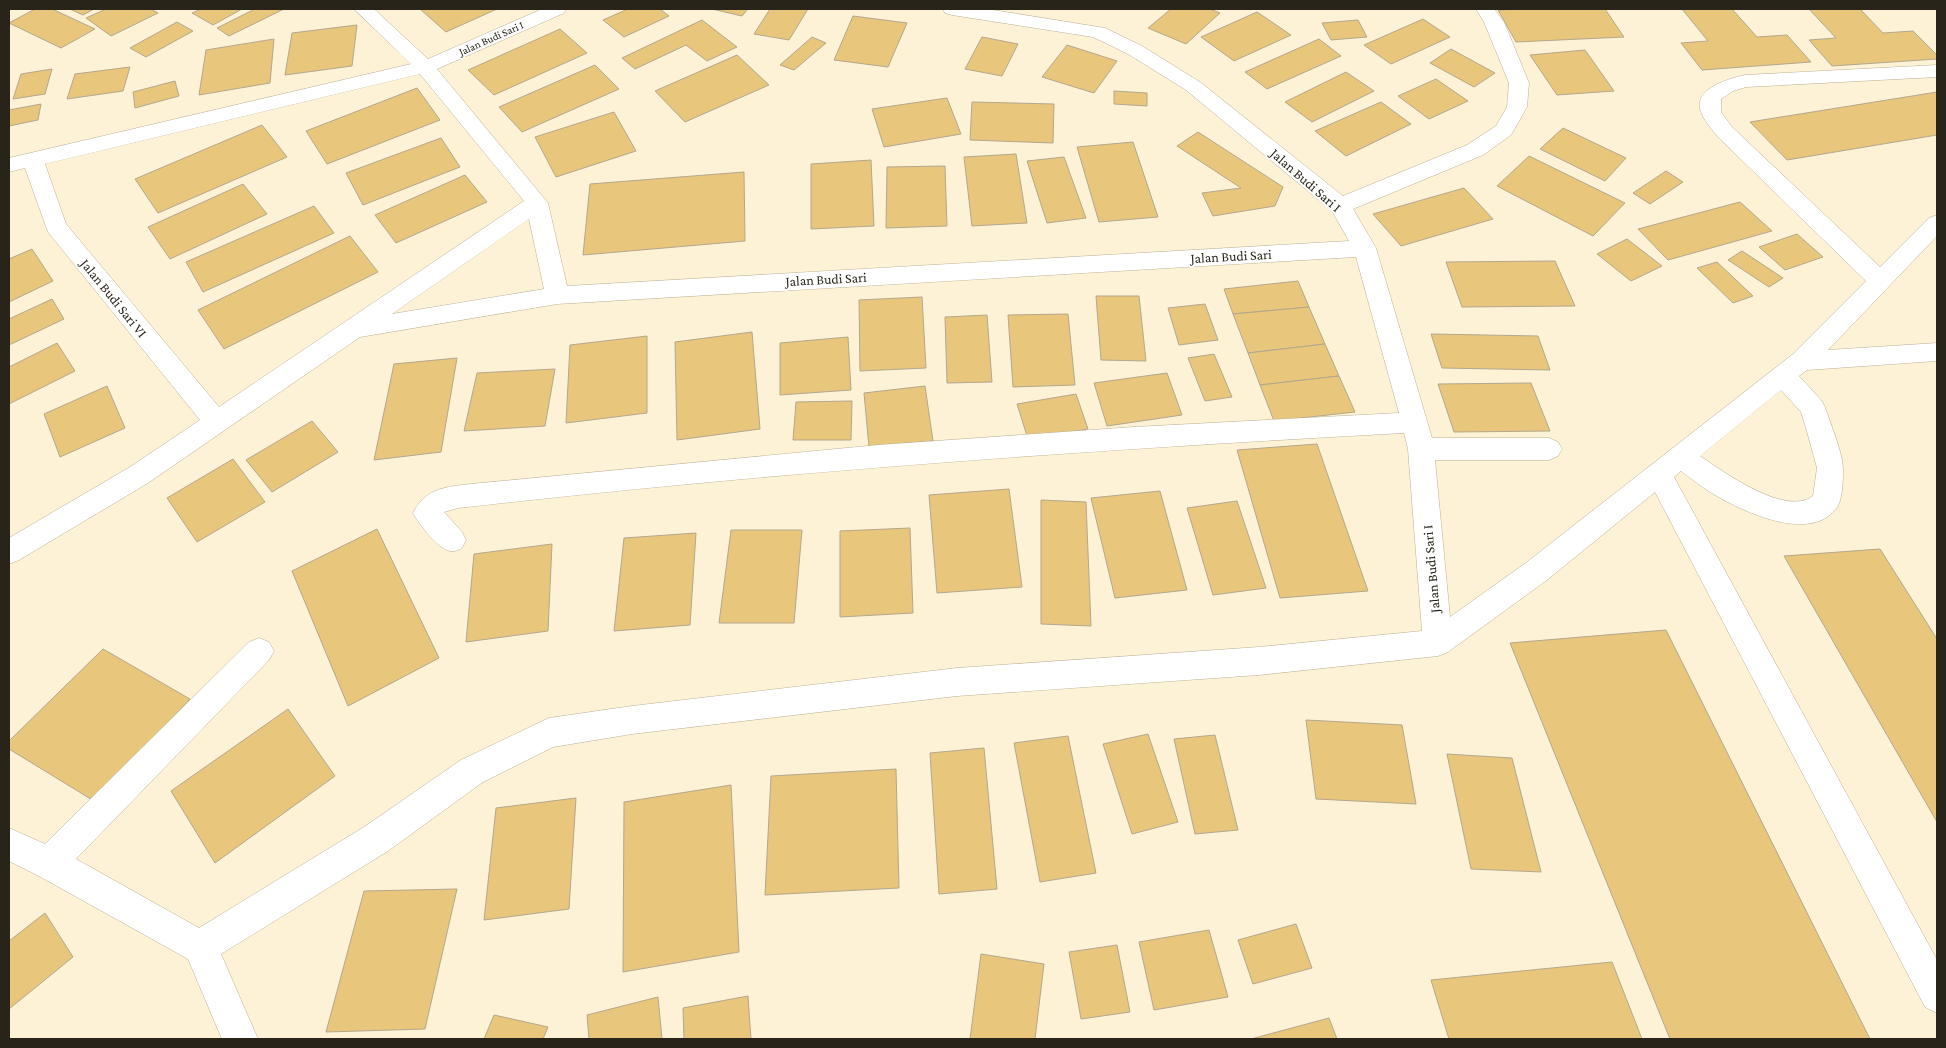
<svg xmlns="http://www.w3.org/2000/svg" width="1946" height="1048" font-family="'Crimson Pro',serif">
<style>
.building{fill:#e8c67b;stroke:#b3a78e}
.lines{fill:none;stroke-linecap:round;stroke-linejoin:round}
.minor-casing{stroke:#bbb097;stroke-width:1}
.minor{fill:#fff;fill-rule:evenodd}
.labels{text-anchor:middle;stroke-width:4;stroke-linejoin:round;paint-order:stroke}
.far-street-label{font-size:11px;fill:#28241a;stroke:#fff}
.street-label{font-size:14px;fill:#28241a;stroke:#fff}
</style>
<rect width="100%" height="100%" fill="#fdf1d6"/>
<g class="building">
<polygon points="35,9 52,9 95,29 61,48 9,23"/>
<polygon points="70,9 94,9 83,15"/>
<polygon points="106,9 151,9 158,13 111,36 86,18"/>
<polygon points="201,9 242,9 213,25 192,13"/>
<polygon points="255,9 284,9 229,36 217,28"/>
<polygon points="420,9 497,9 446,32"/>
<polygon points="628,9 660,9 669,16 624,37 603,20"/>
<polygon points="712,9 748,9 742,16"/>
<polygon points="770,9 808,9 789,40 754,34"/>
<polygon points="1171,9 1210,9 1220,13 1186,44 1148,28"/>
<polygon points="1534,9 1605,9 1624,37 1516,42 1498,10"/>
<polygon points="1682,9 1732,9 1757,37 1787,35 1811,62 1702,70 1681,43 1708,41"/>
<polygon points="1809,9 1860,9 1883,33 1913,31 1937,55 1937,59 1832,66 1809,40 1836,38"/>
<polygon points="1257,12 1291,35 1234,61 1201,37"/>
<polygon points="853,16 907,23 888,67 834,60"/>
<polygon points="1423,19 1450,37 1391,64 1364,45"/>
<polygon points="702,20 737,47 707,61 686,45 635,69 622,58"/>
<polygon points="1358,20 1367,37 1331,40 1322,23"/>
<polygon points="177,22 193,31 146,57 130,48"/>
<polygon points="357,25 352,66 285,75 292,33"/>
<polygon points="560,29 587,53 494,95 468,70"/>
<polygon points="812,37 826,43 794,70 780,65"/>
<polygon points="982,37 1018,44 1002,76 965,69"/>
<polygon points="274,39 270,83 199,95 206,50"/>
<polygon points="1319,39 1341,56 1267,89 1245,72"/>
<polygon points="1067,45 1117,61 1094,93 1042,77"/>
<polygon points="1451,49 1495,73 1474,87 1430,63"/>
<polygon points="1585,50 1614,91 1557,95 1530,55"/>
<polygon points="737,55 769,85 685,122 655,91"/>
<polygon points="595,65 619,89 522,132 499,107"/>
<polygon points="130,67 123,91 67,99 75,74"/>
<polygon points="52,69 45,94 13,99 21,74"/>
<polygon points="1346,72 1374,91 1312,122 1285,102"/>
<polygon points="1436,79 1468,101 1429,119 1398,96"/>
<polygon points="175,81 179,96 135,108 133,92"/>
<polygon points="417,88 440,120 327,164 306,131"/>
<polygon points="1114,91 1147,93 1147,106 1114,104"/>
<polygon points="1937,92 1937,135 1787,160 1750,122"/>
<polygon points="947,98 961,134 884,147 872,109"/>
<polygon points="972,102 1054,104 1053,143 970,140"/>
<polygon points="1381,102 1411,124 1346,156 1315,131"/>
<polygon points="41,104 38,120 9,126 9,110"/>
<polygon points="614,112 636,151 556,177 535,137"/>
<polygon points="262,125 287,157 158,213 135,179"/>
<polygon points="1563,128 1626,158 1605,181 1540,149"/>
<polygon points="1198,132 1283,187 1275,206 1213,216 1202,193 1241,188 1177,146"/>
<polygon points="441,138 460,167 363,205 346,173"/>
<polygon points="1133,142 1158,217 1099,222 1077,147"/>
<polygon points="1016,154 1027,223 972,226 964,157"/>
<polygon points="1529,156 1625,203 1593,236 1497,186"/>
<polygon points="1064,157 1086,218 1047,223 1027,161"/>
<polygon points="871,160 874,226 811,229 811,164"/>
<polygon points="945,166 947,226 886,228 887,167"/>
<polygon points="1666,171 1683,182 1650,204 1633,193"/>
<polygon points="744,172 745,241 583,255 590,184"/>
<polygon points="465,175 487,202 396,243 375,215"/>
<polygon points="243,184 267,214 170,259 148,227"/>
<polygon points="1464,188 1493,219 1401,246 1373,214"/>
<polygon points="1740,202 1772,231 1668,260 1638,229"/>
<polygon points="314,206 334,233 203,292 186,262"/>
<polygon points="1797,234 1823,257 1785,270 1759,247"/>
<polygon points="350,236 378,272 224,349 198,310"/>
<polygon points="1627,239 1662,266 1631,281 1597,254"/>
<polygon points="32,249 53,281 9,302 9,259"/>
<polygon points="1742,251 1783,278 1769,287 1728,260"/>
<polygon points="1555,261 1575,306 1462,307 1446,262"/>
<polygon points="1717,262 1753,296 1733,303 1697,268"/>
<polygon points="1298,281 1309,307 1233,314 1224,289"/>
<polygon points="1096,296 1139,296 1146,361 1101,360"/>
<polygon points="922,297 926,368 860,371 859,300"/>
<polygon points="52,299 64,319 9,345 9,319"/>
<polygon points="1205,304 1218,340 1179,345 1168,308"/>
<polygon points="1309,307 1325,344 1248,353 1233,314"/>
<polygon points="1068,314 1075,385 1013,387 1008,315"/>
<polygon points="987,315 992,382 947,383 945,317"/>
<polygon points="752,332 760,429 677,440 675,342"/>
<polygon points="1431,334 1538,336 1550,370 1442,368"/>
<polygon points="647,336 647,413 566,423 570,345"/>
<polygon points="848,337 851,390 780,395 780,343"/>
<polygon points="57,343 75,371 9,404 9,367"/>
<polygon points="1325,344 1339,376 1260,385 1248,353"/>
<polygon points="1214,354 1232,397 1205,401 1188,358"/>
<polygon points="457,358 441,452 374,460 394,364"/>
<polygon points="555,369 545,426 464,431 477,373"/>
<polygon points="1167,373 1182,415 1107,426 1094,383"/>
<polygon points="1339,376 1355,412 1274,421 1260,385"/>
<polygon points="1531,383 1550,431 1454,432 1438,384"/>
<polygon points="107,386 125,428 60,457 44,414"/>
<polygon points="925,386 933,441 869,447 864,393"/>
<polygon points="1076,394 1088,429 1028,439 1017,404"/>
<polygon points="852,401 851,440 793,440 796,402"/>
<polygon points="312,421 338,452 272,492 246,460"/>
<polygon points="1317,444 1368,591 1280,598 1237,450"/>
<polygon points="233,459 265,502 197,542 167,498"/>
<polygon points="1009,489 1022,587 937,593 929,495"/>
<polygon points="1160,491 1187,590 1115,598 1091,498"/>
<polygon points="1041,500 1086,502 1091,626 1041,624"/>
<polygon points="1237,501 1266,588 1213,595 1187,508"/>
<polygon points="910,528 913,613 840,617 840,531"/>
<polygon points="377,529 439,658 348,706 292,571"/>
<polygon points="731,530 802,530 794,623 719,623"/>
<polygon points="696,533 690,625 614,631 624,538"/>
<polygon points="552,544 548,631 466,642 474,554"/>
<polygon points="1880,549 1937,639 1937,822 1784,556"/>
<polygon points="1666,630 1870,1039 1670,1039 1510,643"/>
<polygon points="103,649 190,699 94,801 9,749 9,741"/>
<polygon points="288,709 335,776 215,863 171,791"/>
<polygon points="1306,720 1402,725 1416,804 1316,799"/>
<polygon points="1148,734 1178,822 1132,834 1103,744"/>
<polygon points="1215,735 1238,830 1195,834 1174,739"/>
<polygon points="1068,736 1096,873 1040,882 1014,743"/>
<polygon points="984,748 997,889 939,894 930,753"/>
<polygon points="1447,754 1512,758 1541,872 1471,869"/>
<polygon points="896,769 899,888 765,895 771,776"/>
<polygon points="731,785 739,952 623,972 624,802"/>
<polygon points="576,798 569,909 484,920 496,808"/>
<polygon points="457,889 425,1029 326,1032 364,891"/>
<polygon points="45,913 73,957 9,1009 9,941"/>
<polygon points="1296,924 1312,968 1253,984 1238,940"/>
<polygon points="1209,930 1228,997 1154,1010 1139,942"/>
<polygon points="1117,945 1130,1012 1081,1019 1069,952"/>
<polygon points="981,954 1044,964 1035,1039 970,1039"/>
<polygon points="1612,962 1642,1039 1449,1039 1431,980"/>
<polygon points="748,996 751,1039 684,1039 683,1008"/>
<polygon points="658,997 662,1039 589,1039 587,1015"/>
<polygon points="494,1015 548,1027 543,1039 484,1039"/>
<polygon points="1329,1018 1337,1039 1251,1039"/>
</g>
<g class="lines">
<g class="minor-casing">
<path id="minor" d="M354,9H374L428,59L542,9H566L564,13L437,69L548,203L567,286L1349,241L1332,211L1186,90L1128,54L1093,37L952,15L945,13L943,9H987L1105,28L1142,46L1200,82L1343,196L1467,145L1496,126L1507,107L1509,83L1484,22L1476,9H1494L1504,22L1529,83L1527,107L1511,135L1483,155L1353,209L1376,248L1432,438H1549L1558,442L1562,449L1558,456L1549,460H1435L1450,617L1527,562L1793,354L1866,281L1718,137C1712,129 1705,122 1702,114C1690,89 1728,79 1745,75L1937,65V77L1746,87L1733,91L1721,99V112L1732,127L1880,267L1929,218L1937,215V236L1828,350L1937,343V361L1807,370L1799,376L1821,400L1825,407C1830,423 1843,453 1843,469C1843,480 1843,502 1835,510C1808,542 1744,512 1715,495C1703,488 1692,479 1681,471L1674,477L1937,960V1013L1925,1007L1655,492L1547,580L1448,652L1438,656L1259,675L957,696L632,734L553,747L483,782L388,851L221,954L258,1039H222L188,959L37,875L9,861V828L45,844L249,642L259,638L269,642L274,651L269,660L76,859L199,928L364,827L461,760L549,718L632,706L957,668L1259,647L1422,631L1408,449L1404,433C1088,450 773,472 458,508L444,512L462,532L466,540L462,548C458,550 454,552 450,551C438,549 419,524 413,513C426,488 445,487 471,484L878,445L1134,427L1399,413L1356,257L557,304L360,337L148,483L19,560L9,564V538L130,467L200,420L48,232L25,168L9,172V158L411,64ZM420,74L524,201L219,407L66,224L45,164ZM529,219L544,289L392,314ZM1781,390L1801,412L1806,428L1817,468L1813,496C1785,517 1724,472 1700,456Z"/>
</g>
<use href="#minor" class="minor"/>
</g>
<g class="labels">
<g class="far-street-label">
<text transform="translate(491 38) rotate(-24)" y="4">Jalan Budi Sari I</text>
</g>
<g class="street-label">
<text transform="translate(1306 180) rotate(41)" y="5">Jalan Budi Sari I</text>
<text transform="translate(1231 256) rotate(-3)" y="5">Jalan Budi Sari</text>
<text transform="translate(826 279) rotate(-3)" y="5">Jalan Budi Sari</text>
<text transform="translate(114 298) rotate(51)" y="5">Jalan Budi Sari VI</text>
<text transform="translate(1431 569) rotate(-95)" y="5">Jalan Budi Sari I</text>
</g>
</g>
<rect width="1946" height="1048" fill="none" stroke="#28241a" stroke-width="20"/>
</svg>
